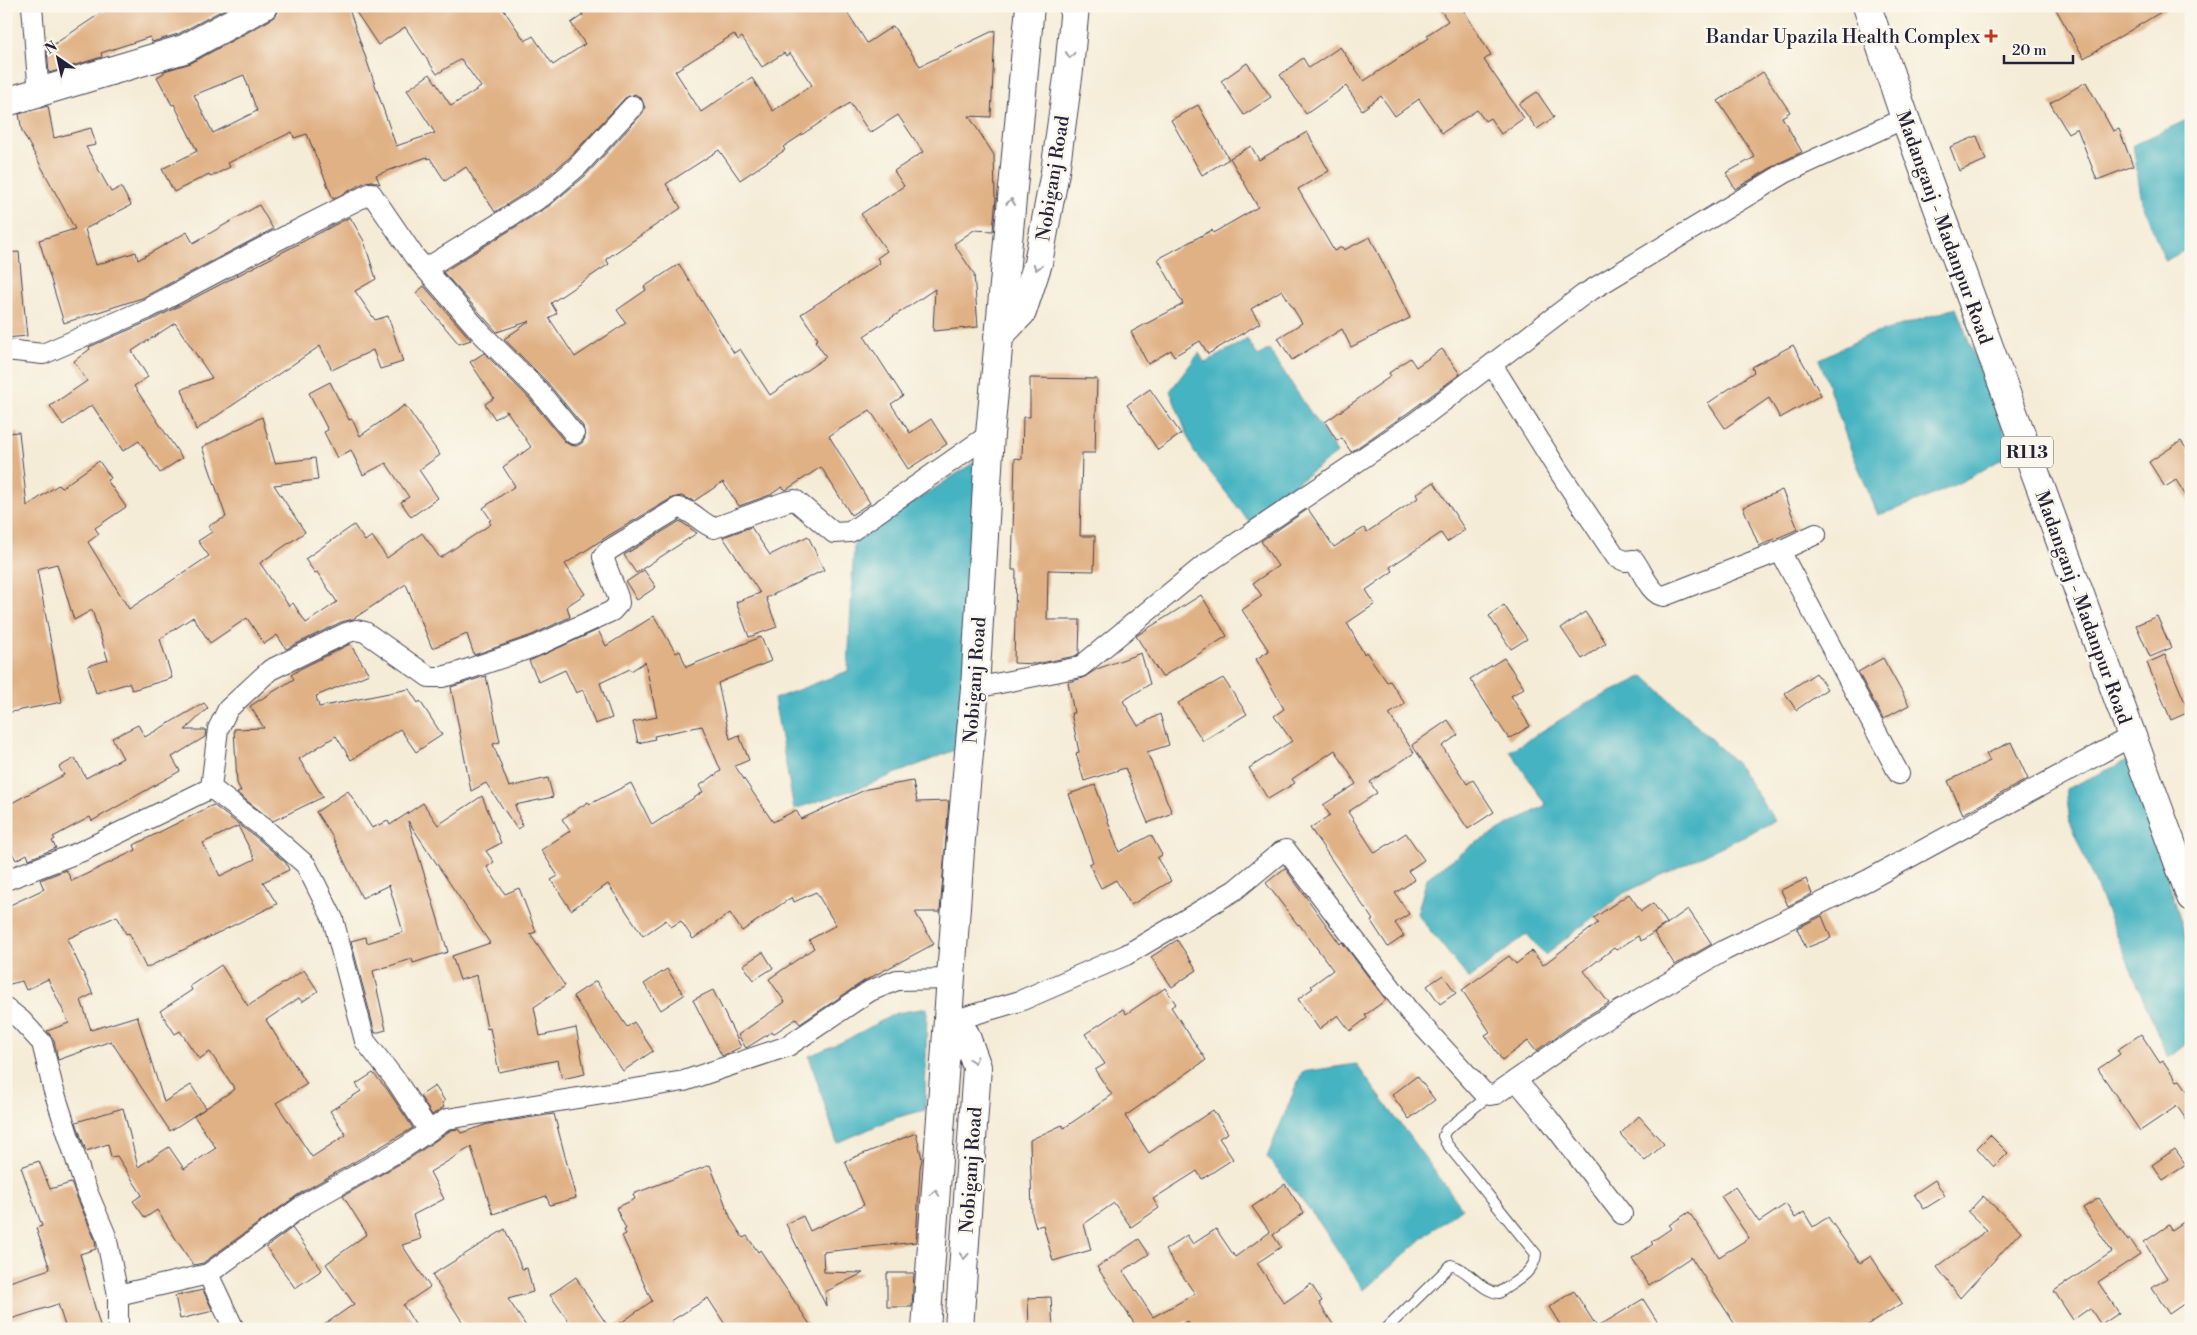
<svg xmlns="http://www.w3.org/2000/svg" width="2197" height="1335" font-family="'Libre Bodoni',serif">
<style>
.water{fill:#45b3c1;stroke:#346a7e}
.building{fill:#e0b185;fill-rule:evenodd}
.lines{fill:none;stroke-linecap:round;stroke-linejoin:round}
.service-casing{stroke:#424052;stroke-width:12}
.minor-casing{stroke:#424052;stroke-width:22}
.secondary-casing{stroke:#424052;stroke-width:30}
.primary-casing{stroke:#424052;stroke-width:30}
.service{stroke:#fff;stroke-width:10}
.minor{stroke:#fff;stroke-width:20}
.secondary{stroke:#fff;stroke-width:28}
.primary{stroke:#fff;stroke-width:28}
.oneway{stroke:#9c9ca7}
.poi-dot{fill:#c8321e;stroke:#fbf7ec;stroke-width:2}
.labels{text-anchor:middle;stroke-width:5;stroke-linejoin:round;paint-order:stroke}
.shield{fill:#fbf7ec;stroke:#636270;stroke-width:1}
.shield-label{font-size:18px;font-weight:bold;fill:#22223b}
.poi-label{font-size:19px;fill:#22223b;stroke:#fbf7ec;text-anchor:end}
.street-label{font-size:19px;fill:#22223b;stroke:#fbf7ec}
</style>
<rect width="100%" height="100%" fill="#fbf7ec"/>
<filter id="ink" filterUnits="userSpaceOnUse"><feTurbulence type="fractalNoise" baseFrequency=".02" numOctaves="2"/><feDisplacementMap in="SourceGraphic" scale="10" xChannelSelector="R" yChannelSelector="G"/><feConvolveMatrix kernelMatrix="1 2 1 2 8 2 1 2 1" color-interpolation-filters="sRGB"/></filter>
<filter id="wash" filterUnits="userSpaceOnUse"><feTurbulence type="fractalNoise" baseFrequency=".0096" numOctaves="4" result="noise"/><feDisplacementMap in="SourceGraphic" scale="20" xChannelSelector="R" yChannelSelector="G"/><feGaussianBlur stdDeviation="1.12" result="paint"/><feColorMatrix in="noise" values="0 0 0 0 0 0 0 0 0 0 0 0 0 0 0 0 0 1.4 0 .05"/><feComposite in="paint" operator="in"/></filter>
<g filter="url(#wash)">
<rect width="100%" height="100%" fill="#f5ecd7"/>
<g class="water">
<polygon points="2191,118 2191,247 2165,261 2142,202 2133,145"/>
<path d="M1956,308L2012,452C1970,480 1927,500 1878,515L1849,445L1819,359L1867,336Z"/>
<polygon points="1247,339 1258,356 1269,349 1337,453 1290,488 1251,524 1194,452 1170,391 1199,353 1205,363"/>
<polygon points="985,455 960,748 862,787 794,809 774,699 848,671 854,542"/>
<polygon points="1644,676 1736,763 1775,821 1624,893 1545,955 1527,934 1469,979 1417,914 1427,878 1472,845 1546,805 1510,751 1584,705"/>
<polygon points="2131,759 2191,954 2191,1040 2168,1058 2070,823 2066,789"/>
<polygon points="927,1008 925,1110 895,1118 837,1143 809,1056 844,1041 896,1013"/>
<polygon points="1356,1064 1462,1208 1430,1232 1364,1290 1319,1222 1267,1157 1302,1072"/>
</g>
<g id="blocks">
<g class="building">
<polygon points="122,6 230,6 178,34 152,42 150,37 101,53 102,57 49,73 47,49 101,13"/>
<path d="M279,6H348L396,146L435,133L407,90L430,74L451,106L481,87L461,59L437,74L405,27L378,45L352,6H501L525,41L533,36L553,65L585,44L571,23L583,15L578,6H843L867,43L893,26L920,66L995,30L991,117L969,116L994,155L995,197H996L993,231L974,230L954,244L974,274L978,327L933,331L935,289L864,336L903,396L891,404L910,433L931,419L947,444L908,469L870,410L829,436L870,503L851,515L821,467L786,490L782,487L770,495L739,506L723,482L694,501L681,496L672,498L608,536L565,564L585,594L567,606L570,617L532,635L474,655L467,634L432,648L406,584L353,619L341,622L286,649L277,635L264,644L247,618L210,643L193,617L160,639L172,678L132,690L129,683L96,693L88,666L108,660L92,610L74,620L57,564L37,569L62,702L6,713V433L19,432L27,506L58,485L61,488L99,461L111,478L107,480L126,507L95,528L99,534L88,542L129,609L209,556L198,541L212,532L208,526L226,517L202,447L262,417L275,463L315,458L318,480L274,485L305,532L260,563L289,606L293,603L306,623L337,602L317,572L315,573L305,559L354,525L365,541L372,536L387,558L422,533L440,558L491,524L489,521L491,520L483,508L515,486L503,467L531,447L507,411L495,419L485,404L494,398L470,362L484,353L529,398L565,442L570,445L576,446L582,443L585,438L583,426L547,382L504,339L530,321L497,332L443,272L549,206L585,176L642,114L645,108L641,98L635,94L625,98L569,158L536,186L495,212L466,167L445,181L430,158L428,159L427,157L376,175L380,184L372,181L366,182L333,199L307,134L294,138L292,132L228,163L230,167L210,177L209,174L174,192L162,169L197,151L174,104L172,105L157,77L164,73V71L191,63L270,20L277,14ZM734,34L738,40L742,37L762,67L784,53L786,56L790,53L812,85L773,111L752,78L701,112L675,71ZM244,75L257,111L213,133L194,95ZM850,103L870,133L898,115L923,152L894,171L904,186L861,214L887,251L877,258L880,263L801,314L818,339L815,341L826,357L770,395L740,349L734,353L679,264L644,287L646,290L617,310L626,323L575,357L549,318L557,313L551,303L609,264L606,259L681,208L666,184L719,150L740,180L785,150L783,147Z"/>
<polygon points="1438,6 1461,6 1491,55 1484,60 1524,118 1501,134 1490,118 1485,121 1477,110 1442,133 1419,99 1395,116 1381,96 1362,110 1346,86 1306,114 1280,75 1303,58 1309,68 1340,47 1364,81 1429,38 1427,35 1448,21"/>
<polygon points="2054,6 2171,6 2084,58"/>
<polygon points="1247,63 1271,97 1244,115 1221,81"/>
<polygon points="1763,72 1790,112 1782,117 1802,152 1779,163 1735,189 1726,173 1755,157 1718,101"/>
<polygon points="2086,82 2113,131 2119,129 2133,166 2097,180 2077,128 2068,133 2050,103"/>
<polygon points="1537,92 1554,117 1537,129 1519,104"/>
<polygon points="1198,105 1229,159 1202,175 1171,120"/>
<polygon points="48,106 54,138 91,128 96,145 86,147 111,192 121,187 131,205 85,229 96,265 136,252 138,260 187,232 193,243 259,205 273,229 142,298 64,323 39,240 75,229 22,131 19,114"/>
<polygon points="1307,132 1329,171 1298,189 1334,251 1342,247 1344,250 1370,237 1410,318 1351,347 1342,329 1292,360 1278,338 1302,323 1282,290 1251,309 1260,323 1208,354 1200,341 1174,356 1171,350 1148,364 1131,332 1183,304 1158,259 1212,230 1213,233 1258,207 1230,158 1251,146 1259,160"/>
<polygon points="1977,136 1986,160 1959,171 1950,147"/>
<polygon points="350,217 364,241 376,279 355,291 375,320 388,316 403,362 380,369 373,350 332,370 320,346 196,430 182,389 212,378 175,323 132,351 148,377 134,386 182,458 160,473 139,441 123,451 92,405 63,425 50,406 87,381 74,361 90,349 89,347 152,320"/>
<polygon points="19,252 27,336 6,338 6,253"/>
<polygon points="424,286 471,340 459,344 416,293"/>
<polygon points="1793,345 1821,395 1780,418 1769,398 1725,428 1708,403 1754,372 1752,367"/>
<polygon points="1442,349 1460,374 1409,412 1351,452 1342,438 1337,441 1325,422 1391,376 1389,373 1410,358 1416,367"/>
<polygon points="1030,378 1097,379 1095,453 1082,453 1080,536 1095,536 1094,571 1048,570 1047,620 1080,620 1079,653 1075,656 1036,664 1014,663 1016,570 1012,570 1015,458 1022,459 1023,417 1030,417"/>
<polygon points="330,382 349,420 352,419 360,436 405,405 440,455 419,470 438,498 411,517 401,502 409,497 386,463 363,475 351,450 337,458 324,432 328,430 309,393"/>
<polygon points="1150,389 1181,434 1158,450 1127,405"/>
<polygon points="2181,441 2191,455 2191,504 2176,480 2165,487 2149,462"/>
<polygon points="1434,482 1465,530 1447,542 1441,533 1390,567 1393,571 1366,590 1375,604 1347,623 1364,654 1366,652 1387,682 1390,681 1405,704 1389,714 1414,753 1370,782 1377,793 1348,812 1375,853 1406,833 1424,860 1408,871 1415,880 1395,893 1409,914 1395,923 1404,936 1388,947 1371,921 1373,920 1310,828 1330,815 1323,805 1356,784 1335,750 1292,779 1295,783 1268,799 1249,768 1292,741 1274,716 1284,709 1256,659 1269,651 1242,610 1262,596 1253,583 1278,566 1261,541 1308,509 1334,547 1364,528 1367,532 1418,498 1416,494"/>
<polygon points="1782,490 1798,529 1759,546 1743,507"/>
<polygon points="680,521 697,533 636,573 624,555"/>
<polygon points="751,527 770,555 808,536 824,570 766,598 777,627 749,637 736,602 760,593 723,537"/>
<polygon points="644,570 656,587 637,600 626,582"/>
<polygon points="1201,595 1227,636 1162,677 1136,636"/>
<polygon points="1504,605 1527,639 1511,649 1489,616"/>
<polygon points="1585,612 1606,643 1582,659 1561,628"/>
<polygon points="654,616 676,653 680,651 686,667 761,637 771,661 718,683 730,739 739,735 749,760 735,766 773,822 796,810 801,819 867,789 913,781 917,802 949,801 940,912 915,912 934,944 864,981 800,1024 796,1019 773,1034 772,1032 746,1048 738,1035 785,1002 769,979 814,948 809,940 836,925 816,892 794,902 792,897 742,931 730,913 693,939 681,921 671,927 666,920 643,936 608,884 571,910 551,880 558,876 541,850 570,831 562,819 588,802 590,804 631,783 652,825 703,792 699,786 721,771 702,726 654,736 655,739 638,743 633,722 657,717 645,662 631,671 630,669 600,683 612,718 595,724 583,690 576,693 565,670 539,682 529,661 598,630 606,646"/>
<polygon points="2157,616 2171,648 2150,657 2136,625"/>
<polygon points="350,644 369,674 316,696 319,707 409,689 418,703 420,701 442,735 416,752 400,729 351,760 336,736 299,759 323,797 273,821 237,793 241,791 237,783 234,729 264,728 250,706 294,679 291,675 300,669"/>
<polygon points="1141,653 1150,684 1123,701 1138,726 1160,714 1169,745 1147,752 1172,813 1148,823 1125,768 1084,781 1076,753 1079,752 1071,713 1074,713 1068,682 1083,678 1097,669"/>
<polygon points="2165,655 2189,712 2171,720 2147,663"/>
<polygon points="1504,658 1524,688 1511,696 1530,726 1509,739 1470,679"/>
<polygon points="1883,658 1909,705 1883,719 1858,672"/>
<polygon points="1816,673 1827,689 1796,710 1785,693"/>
<polygon points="486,676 500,742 493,744 509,787 548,778 553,797 515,805 522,826 517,829 486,783 471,791 451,687"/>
<polygon points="1223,678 1247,714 1203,741 1178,703"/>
<polygon points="204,703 208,708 185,730 206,730 205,737 172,757 180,771 92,821 90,817 53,837 55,839 52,841 56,848 29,859 27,854 16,860 6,842 6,806 64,775 59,767 75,758 86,778 123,758 112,738 138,725 145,737"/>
<polygon points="1448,720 1458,735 1442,746 1467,784 1473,780 1494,812 1468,829 1412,745"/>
<polygon points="2011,742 2028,779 1963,814 1948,781 1990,761 1986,754"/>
<polygon points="1095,785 1119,852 1151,835 1162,855 1157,858 1171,881 1131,905 1116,880 1101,888 1089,864 1093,862 1069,794"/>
<polygon points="348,791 372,828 388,821 390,825 423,803 438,825 482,796 501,843 486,851 494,862 487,867 505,894 519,888 536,932 530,934 565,986 534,1007 540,1036 576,1028 585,1074 562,1079 558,1060 499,1072 490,1028 487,1029 477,975 460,980 452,956 490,943 408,821 448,952 413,963 412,959 373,971 386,1030 375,1033 351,941 366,937 367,943 403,932 389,885 362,898 332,836 316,812"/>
<path d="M213,805L257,838L286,863L289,870L263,882L277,904L146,968L129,933L126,934L117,916L67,939L93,994L81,1000L91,1030L137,1016L164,1102L191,1085L206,1108L170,1131L111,1041L58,1060L54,1040L47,1031L69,1023L48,979L26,990L22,981L6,985V907L44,889L40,880L66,870L72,881L136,850L134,845ZM238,826L255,859L220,876L203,843Z"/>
<polygon points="1285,868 1340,944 1342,942 1386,1000 1365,1015 1367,1018 1350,1031 1338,1015 1319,1029 1298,999 1313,988 1311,986 1333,970 1299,924 1298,925 1266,883"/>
<polygon points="1806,879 1812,894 1788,906 1781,890"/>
<polygon points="1629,894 1641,911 1653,903 1667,923 1641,941 1638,936 1616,950 1614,948 1584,971 1609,1003 1580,1020 1536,1051 1528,1041 1502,1060 1485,1035 1490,1032 1462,990 1509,956 1516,964 1532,951 1543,965 1598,923 1594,918"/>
<polygon points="1688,909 1712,944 1675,965 1654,933"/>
<polygon points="1822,916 1831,938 1806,948 1797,928"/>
<polygon points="1177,940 1197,970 1172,987 1151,957"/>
<polygon points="763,952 773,968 754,980 743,965"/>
<polygon points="221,965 248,1006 304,970 318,991 302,1002 299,998 266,1020 307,1084 276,1103 312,1157 346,1135 330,1111 361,1091 356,1084 373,1073 387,1089 413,1128 299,1194 203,1263 193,1265 157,1210 145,1218 133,1201 142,1195 117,1156 111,1157 108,1144 86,1151 76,1122 123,1108 138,1167 169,1147 184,1169 216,1148 194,1116 235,1089 210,1052 199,1059 180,1031 175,1034 160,1011 192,990 190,986"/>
<polygon points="667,969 684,995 661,1010 644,984"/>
<polygon points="1443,975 1456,993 1440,1004 1427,986"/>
<polygon points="596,981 627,1027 634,1022 653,1051 623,1071 573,996"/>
<polygon points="1165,988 1176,1004 1171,1007 1206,1060 1125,1116 1149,1153 1213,1110 1228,1133 1219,1138 1233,1159 1202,1179 1197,1171 1153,1199 1159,1208 1131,1227 1114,1203 1084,1224 1091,1250 1053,1261 1043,1225 1036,1227 1032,1214 1030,1140 1062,1125 1064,1128 1112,1095 1095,1070 1105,1064 1085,1034 1123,1009 1126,1014"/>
<polygon points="713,990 741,1047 722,1056 693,1000"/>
<polygon points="2141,1034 2160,1063 2163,1061 2177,1081 2180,1080 2191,1096 2191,1127 2177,1106 2140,1131 2098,1069 2120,1054 2117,1050"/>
<polygon points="1417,1076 1435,1100 1409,1119 1392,1095"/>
<polygon points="435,1086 445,1101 442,1103 444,1107 432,1115 420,1096"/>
<polygon points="554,1114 576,1198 550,1205 546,1196 493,1214 471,1147 430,1172 444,1199 413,1215 421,1239 402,1245 430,1287 403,1305 418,1329 318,1329 354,1304 326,1264 367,1234 343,1196 410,1158 451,1130 458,1129 461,1133 488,1124"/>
<polygon points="1639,1116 1664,1144 1645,1161 1620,1134"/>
<polygon points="916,1133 922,1159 920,1168 916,1242 823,1252 824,1272 863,1273 825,1292 826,1306 786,1224 803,1216 810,1231 864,1205 845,1161"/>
<polygon points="1990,1135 2008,1153 1994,1167 1977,1148"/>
<polygon points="2175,1149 2186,1165 2163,1180 2152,1165"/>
<polygon points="39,1161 50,1189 71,1183 95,1240 96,1249 80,1254 101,1329 66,1329 58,1304 11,1319 6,1302 6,1283 50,1269 36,1228 42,1226 21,1167"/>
<polygon points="710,1165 731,1219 743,1238 747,1236 758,1252 760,1250 813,1329 728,1329 708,1298 671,1321 676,1329 612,1329 652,1301 622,1236 626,1234 624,1230 626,1229 616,1208 635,1199 633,1194"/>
<polygon points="1935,1180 1945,1196 1924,1209 1914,1194"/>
<polygon points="1285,1184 1304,1213 1273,1235 1281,1247 1257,1263 1284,1303 1311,1284 1322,1301 1319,1303 1336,1329 1193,1329 1187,1321 1172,1329 1131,1329 1136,1326 1097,1267 1139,1239 1149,1254 1123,1271 1153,1317 1195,1294 1165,1250 1187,1235 1193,1244 1216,1229 1235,1257 1270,1232 1252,1207"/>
<polygon points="1735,1187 1759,1222 1786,1204 1795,1218 1804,1212 1813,1227 1828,1217 1860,1263 1871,1256 1902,1303 1862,1329 1738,1329 1691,1257 1649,1285 1632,1259 1653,1244 1651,1242 1672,1228 1669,1225 1689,1212 1719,1257 1749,1238 1721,1196"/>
<polygon points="1983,1196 2021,1231 1960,1298 1937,1267 1987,1230 1968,1212"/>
<polygon points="2099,1198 2128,1241 2130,1239 2140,1254 2098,1282 2119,1313 2101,1325 2090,1308 2073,1320 2054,1291 2112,1252 2083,1208"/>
<polygon points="2191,1217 2191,1299 2169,1314 2152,1288 2167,1278 2144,1242 2169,1225 2172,1230"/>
<polygon points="292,1228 322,1270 295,1288 266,1247"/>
<polygon points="505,1229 522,1269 527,1268 533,1292 508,1299 528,1329 467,1329 432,1275"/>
<polygon points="887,1273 914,1273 912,1307 887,1307"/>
<polygon points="576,1277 586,1294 610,1329 574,1329 550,1295"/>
<polygon points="203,1290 213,1311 180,1319 175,1296"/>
<polygon points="1574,1291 1597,1327 1643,1299 1662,1329 1563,1329 1549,1307"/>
<polygon points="1051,1297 1053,1329 1029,1329 1028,1298"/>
</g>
</g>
</g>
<g filter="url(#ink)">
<use href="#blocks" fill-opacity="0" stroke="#424052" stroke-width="1"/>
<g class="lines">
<g class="service-casing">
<path id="service" d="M1386,1329L1451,1265C1469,1269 1480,1291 1499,1293C1512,1283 1535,1273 1536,1254L1446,1143L1443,1136L1446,1130L1490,1095"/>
</g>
<g class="minor-casing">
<g id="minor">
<polyline points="32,6 39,94"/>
<polyline points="425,269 543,196 577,167 633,106"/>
<polyline points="6,350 43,354 147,309 260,249 371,193 414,256 482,334 538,390 574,434"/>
<path d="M1493,366L1556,467L1616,557L1625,561L1634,560C1642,570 1650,595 1664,596L1780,551L1899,774"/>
<polyline points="1780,551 1816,534"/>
<polyline points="975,688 1080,667 1203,566 1416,422 1583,295 1785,173 1905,118"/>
<polyline points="211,788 265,829 306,865 333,919 365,1041 397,1082 429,1131"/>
<path d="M6,880L80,852L211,788L218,729L228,709L270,670L346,633L356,630L365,632L429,677H442L457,673L536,646L612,611L619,603L618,597L603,557L609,550L678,508C693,510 700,523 714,528L785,502L795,500L834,533L850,532L990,434"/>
<polyline points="6,1008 21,1020 42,1043 53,1088 84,1184 106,1236 118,1295 118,1329"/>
<polyline points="948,1022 1020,1001 1126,955 1235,890 1281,852 1286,850 1409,1011 1483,1092 1490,1095 1496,1094 1587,1030 1725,950 1868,880 2132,736"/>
<polyline points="1516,1080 1548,1118 1622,1214"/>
<polyline points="208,1274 234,1329"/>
<polyline points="118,1295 208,1274 305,1204 404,1148 447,1119 684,1081 788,1046 870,991 897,980 952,979"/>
</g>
</g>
<g class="secondary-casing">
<g id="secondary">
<polyline points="6,102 184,49 263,6"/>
<polyline points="998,337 1022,312 1038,263 1055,172 1069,70 1075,6"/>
<polyline points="948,1022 965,1034 977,1067 959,1329"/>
<polyline points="926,1329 960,850 975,688 990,434 1030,6"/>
</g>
</g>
<g class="primary-casing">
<polyline id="primary" points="1867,6 1905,118 2191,897"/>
</g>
<use href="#service" class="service"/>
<use href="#minor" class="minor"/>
<use href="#secondary" class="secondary"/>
<use href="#primary" class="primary"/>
</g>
<defs><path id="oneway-chevron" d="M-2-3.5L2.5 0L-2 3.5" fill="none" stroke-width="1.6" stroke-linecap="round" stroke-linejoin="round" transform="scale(1.25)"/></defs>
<g class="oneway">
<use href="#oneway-chevron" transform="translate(1070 55) rotate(95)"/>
<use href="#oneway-chevron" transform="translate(1011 202) rotate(-84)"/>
<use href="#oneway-chevron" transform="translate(1037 267) rotate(106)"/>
<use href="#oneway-chevron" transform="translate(974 1060) rotate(72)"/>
<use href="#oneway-chevron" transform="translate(935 1193) rotate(-86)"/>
<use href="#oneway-chevron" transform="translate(964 1256) rotate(94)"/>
</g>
</g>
<path class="poi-dot" d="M1988.5 28.5h5v5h5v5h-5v5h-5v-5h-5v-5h5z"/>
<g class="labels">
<rect class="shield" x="2001" y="436.5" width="52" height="31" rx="4"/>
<g class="shield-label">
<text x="2027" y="458">R113</text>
</g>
<g class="poi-label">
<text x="1980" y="43">Bandar Upazila Health Complex</text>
</g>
<g class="street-label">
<text transform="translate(1052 178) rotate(-81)" y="7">Nobiganj Road</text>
<text transform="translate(1945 227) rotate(70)" y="7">Madanganj - Madanpur Road</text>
<text transform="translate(2084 607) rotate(70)" y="7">Madanganj - Madanpur Road</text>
<text transform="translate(974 680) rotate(-86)" y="7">Nobiganj Road</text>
<text transform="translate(970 1170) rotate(-86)" y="7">Nobiganj Road</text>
</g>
</g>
<rect width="2197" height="1335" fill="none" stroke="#fbf7ec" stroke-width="25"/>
<g transform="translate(58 58) rotate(326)" stroke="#fbf7ec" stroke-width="4" paint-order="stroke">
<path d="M0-4L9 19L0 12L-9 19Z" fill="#22223b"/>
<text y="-8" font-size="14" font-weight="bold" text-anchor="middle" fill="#22223b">N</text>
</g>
<path d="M2004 55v8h69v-8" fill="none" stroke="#22223b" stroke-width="2.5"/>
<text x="2012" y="55" font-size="15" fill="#22223b" stroke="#fbf7ec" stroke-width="4" paint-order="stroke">20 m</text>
</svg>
